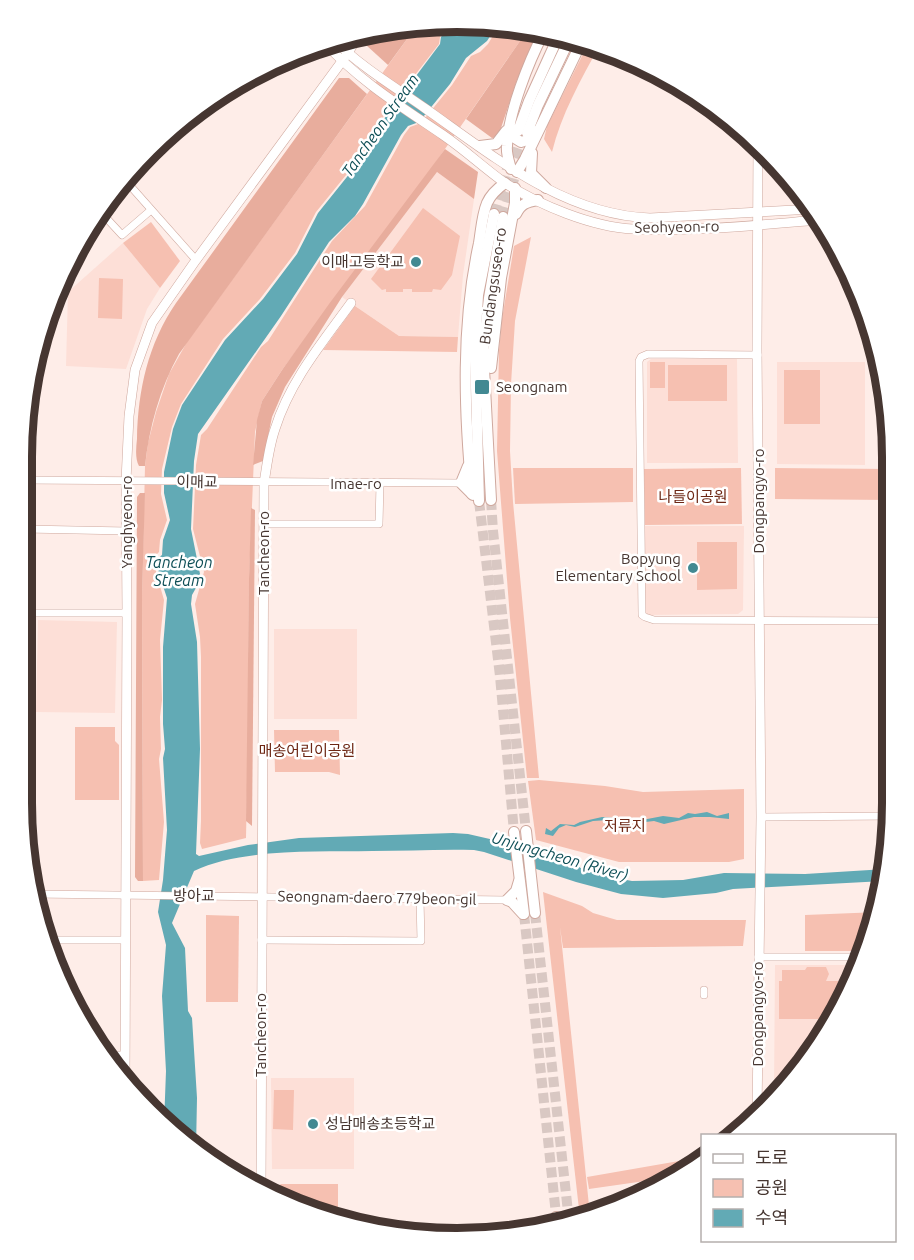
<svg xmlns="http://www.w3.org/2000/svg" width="914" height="1260" font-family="Ubuntu,'Noto Sans KR',sans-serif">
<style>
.built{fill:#fddfd7}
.green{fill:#f6c0b1}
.forest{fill:#e8ad9d}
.water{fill:#62aab5}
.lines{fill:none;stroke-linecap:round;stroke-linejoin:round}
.highway-tunnel{stroke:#d9c8c3;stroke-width:10;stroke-dasharray:10 5;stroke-linecap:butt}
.minor-casing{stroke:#cfa89e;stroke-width:8}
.major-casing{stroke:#cfa89e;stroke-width:10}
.highway-casing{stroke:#cfa89e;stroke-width:12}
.minor{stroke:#fff;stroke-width:7}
.major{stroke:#fff;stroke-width:9}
.highway{stroke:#fff;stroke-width:10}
.poi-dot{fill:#428992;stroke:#fff;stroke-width:2}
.labels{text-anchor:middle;stroke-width:5;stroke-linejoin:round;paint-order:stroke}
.street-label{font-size:15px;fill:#463631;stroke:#fff}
.poi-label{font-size:15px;fill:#463631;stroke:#fff;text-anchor:end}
.park-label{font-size:15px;fill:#6d2714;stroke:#fff}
.water-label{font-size:16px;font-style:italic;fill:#0d4e56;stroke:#fff}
.rim{fill:none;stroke:#463631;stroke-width:8}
</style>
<rect width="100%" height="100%" fill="#feede8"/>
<g class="built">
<polygon points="437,172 474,199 463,275 458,337 399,336 342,297"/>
<polygon points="123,243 160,288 147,309 126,369 66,366 68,292"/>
<polygon points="651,359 737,359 738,463 647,463 647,362"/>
<polygon points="777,362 865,362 865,465 777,464"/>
<polygon points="642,526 744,526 743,610 738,614 646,615 644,612"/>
<polygon points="38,620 117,622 115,713 36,712"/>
<rect x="274" y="629" width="83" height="90"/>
<polygon points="775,965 860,965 848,996 803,1069 770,1102 770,1091 774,1091"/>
<polygon points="271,1078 354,1078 354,1169 272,1169"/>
</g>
<g class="green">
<polygon points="428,22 450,23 440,37 439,44 384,115 377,129 377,137 316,212 295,253 260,299 223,339 181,404 172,427 162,469 161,494 167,520 160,540 159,552 156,555 156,581 160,586 164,600 160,640 162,700 160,717 161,749 159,759 164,822 159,880 143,881 142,596 145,466 148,443 156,412 169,374 187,342 418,24"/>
<polygon points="500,24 529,28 429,172 282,370 262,401 255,432 249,579 248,741 246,838 202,849 200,843 201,821 201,657 200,637 195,604 204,572 193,529 196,465 201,435 207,429 261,347 268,341 332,241 365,206 404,135 410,127 421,123 452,85 471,56 480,52 488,44"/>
<path d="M589,42L600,45C581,79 561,115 552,152L544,139L547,126Z"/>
<polygon points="423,208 460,236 452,275 441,290 433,289 432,292 412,292 412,289 403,289 403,292 386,292 386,289 382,290 371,279"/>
<polygon points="151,222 180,261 160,288 123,243"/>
<polygon points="531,237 515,321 511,384 510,451 513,502 539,778 527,778 510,618 497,451 499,350 502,319 514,246"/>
<polygon points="99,278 123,279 122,319 98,318"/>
<polygon points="355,306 399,336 458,337 457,352 323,350"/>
<rect x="650" y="362" width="15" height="26"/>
<rect x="668" y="365" width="59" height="36"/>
<rect x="784" y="370" width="36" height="54"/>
<polygon points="513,468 633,468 633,502 515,504"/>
<polygon points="741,468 742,524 645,525 644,469"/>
<polygon points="775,468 890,469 890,500 775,499"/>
<polygon points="737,542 737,589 697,590 697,542"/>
<polygon points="75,727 115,727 115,741 119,745 119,800 75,800"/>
<polygon points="274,730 339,730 340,775 329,772 275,772"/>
<polygon points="539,780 605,786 643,792 744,789 744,859 729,862 619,862 536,840 528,781"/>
<polygon points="543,892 582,906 593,913 617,920 746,920 743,946 563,948 560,927 590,1215 580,1218"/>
<polygon points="879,912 865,951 805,951 805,915"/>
<polygon points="206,915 239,916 238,1002 206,1002"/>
<polygon points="807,967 826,967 829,974 826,981 838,981 837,1013 834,1019 779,1019 779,981 782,981 782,970 805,970"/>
<polygon points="274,1090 294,1090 293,1130 273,1129"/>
<polygon points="702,1157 702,1160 673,1177 589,1189 587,1177"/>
<polygon points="281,1184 338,1184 338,1217 273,1197 273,1190"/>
</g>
<g class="forest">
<polygon points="418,24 388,65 366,45 375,31"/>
<polygon points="529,28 539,31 517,80 498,137 492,138 466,119"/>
<path d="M339,78H349L367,94L179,354C160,388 149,428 145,466H139C135,459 136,448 137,439C138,390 148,344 176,303Z"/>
<polygon points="445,149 478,172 474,199 437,172 342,297 285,387 272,417 263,461 253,465 257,420 262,401 282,370 329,304"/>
<polygon points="140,493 145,493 142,596 143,881 138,881 135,877 137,497"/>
<polygon points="251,508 255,510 252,826 246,821 249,579"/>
</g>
<g class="water">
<path d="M452,23L498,24L487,41L466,58L450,84L419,122L408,126L401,135L363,204L355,216L329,242L281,316L198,434L194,461L191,529L201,579L192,595L191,604L197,642L200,749L196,854L199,856L248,845L299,838L453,833L468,834L503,842L539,855L575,864L582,869L600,875L632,881L683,880L724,873L805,874L886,869L884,881L733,889L716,893L663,898L621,894L576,882L484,852L474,850C440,849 406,851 372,851C318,852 242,848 194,871L172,923L185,948L188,1011L192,1018L197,1098L196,1149L170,1131L164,1124L166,1071L162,996L166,945L158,912L163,880L167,830L163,758L165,749L163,724V647L167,598L162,583L159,580L158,558L162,555L163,540L170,520L164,493V472L173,429L182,405L225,340L263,299L297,254L318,213L379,137V128L386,116L440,44L441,37Z"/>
<polygon points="707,812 717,816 729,813 729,819 710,817 694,817 664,824 654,821 637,823 628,820 616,822 608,820 593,821 575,827 566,825 559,828 553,836 545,834 546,828 551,831 560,824 574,825 580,822 602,817 642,820 663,816 679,818 688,813 695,814"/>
</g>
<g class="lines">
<g class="highway-tunnel">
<polyline points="494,214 518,131"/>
<polyline points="503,217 527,134"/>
<polyline points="491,500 493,531 526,831"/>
<polyline points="479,501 500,676 514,832"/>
<polyline points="535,913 569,1221"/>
<polyline points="524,914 557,1224"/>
</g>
<g class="minor-casing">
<g id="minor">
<polyline points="126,181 196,260"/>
<polyline points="99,210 122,235 151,210"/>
<polyline points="758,355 648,354 641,357 639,361 642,615 645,617 654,620 891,621"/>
<polyline points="25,426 25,529 21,563 23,613 127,613"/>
<polyline points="21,480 461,483"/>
<polyline points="264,524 379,524 380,484"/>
<polyline points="25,529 127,531"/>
<polyline points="761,817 892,816"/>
<polyline points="33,894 507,900"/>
<polyline points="47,940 125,940"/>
<polyline points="261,940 421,941 420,899"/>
<polyline points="758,957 863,957"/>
<polyline points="704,990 704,995"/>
<polyline points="103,1055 125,1055"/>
</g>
</g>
<g class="major-casing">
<g id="major">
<path d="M334,40C361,67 395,87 426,109C493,156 564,215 650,218L813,209"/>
<path d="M325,43C359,81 402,107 443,135C465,150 484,168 505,183C539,205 592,227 633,229C694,232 758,225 819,220"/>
<polyline points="125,1081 127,613 126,481 129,416 135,370 152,323 196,260 348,53 360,33"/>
<polyline points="757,1114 761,817 757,349 758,144"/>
<path d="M261,1192L264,483C267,465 269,446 275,429C290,381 322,343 351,303"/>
</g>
</g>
<g class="highway-casing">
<g id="highway">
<polyline points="511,128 513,137 521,142 531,139 534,131"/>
<polyline points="518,131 529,101 559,35"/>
<polyline points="527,133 538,105 570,38"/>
<polyline points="480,146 496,144 506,131"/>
<polyline points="532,153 531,173 546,188"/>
<path d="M511,169C509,161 506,154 507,146C508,113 529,61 544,32"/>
<polyline points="517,172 525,159 582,41"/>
<path d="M516,214C521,204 526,202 538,200"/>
<polyline points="491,368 501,278 515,203 515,188"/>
<polyline points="468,466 461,483 473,495"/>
<path d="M472,494C464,411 461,325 479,243C481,231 482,215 487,203C491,194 498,188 505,183"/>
<polyline points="491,500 483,350 489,298 503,217"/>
<polyline points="479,501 475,349 478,295 494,214"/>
<polyline points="526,831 535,913"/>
<polyline points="514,832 524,914"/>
<polyline points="519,881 516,891 507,900 512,902 523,914"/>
<polyline points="569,1217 570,1220"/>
<polyline points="555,1224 556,1217"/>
</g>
</g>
<use href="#minor" class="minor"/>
<use href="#major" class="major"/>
<use href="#highway" class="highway"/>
</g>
<g class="poi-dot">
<circle cx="416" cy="262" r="6"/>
<rect x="474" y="379" width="16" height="16" rx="3"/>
<circle cx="693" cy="568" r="6"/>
<circle cx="313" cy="1124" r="6"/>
</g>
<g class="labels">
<g class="street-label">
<text transform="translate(677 227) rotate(-1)" y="5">Seohyeon-ro</text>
<text transform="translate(493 286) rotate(-82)" y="5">Bundangsuseo-ro</text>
<text transform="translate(197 482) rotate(1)" y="5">이매교</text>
<text x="356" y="489">Imae-ro</text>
<text transform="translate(759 501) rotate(-90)" y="5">Dongpangyo-ro</text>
<text transform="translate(127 522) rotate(-90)" y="5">Yanghyeon-ro</text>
<text transform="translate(264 553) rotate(-90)" y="5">Tancheon-ro</text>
<text x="194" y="901">방아교</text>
<text transform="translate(377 898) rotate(1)" y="5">Seongnam-daero 779beon-gil</text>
<text transform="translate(758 1014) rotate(-90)" y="5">Dongpangyo-ro</text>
<text transform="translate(261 1035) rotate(-90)" y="5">Tancheon-ro</text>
</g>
<g class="poi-label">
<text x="404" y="267">이매고등학교</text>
<text x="496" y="392" text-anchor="start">Seongnam</text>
<text x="681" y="564">Bopyung<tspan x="681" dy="17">Elementary School</tspan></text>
<text x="325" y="1129" text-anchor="start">성남매송초등학교</text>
</g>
<g class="park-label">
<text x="693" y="502">나들이공원</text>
<text x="307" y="756">매송어린이공원</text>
<text x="625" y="831">저류지</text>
</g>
<g class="water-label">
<text transform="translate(380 125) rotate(-55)" y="6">Tancheon Stream</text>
<text x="179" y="568">Tancheon<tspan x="179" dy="18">Stream</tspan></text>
<text transform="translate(560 856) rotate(16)" y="6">Unjungcheon (River)</text>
</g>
</g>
<path d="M0 0H914V1260H0ZM457 32H457A425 425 0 0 1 882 457V803A425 425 0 0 1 457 1228H457A425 425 0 0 1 32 803V457A425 425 0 0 1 457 32Z" fill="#fff" fill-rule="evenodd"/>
<path class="rim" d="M457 32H457A425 425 0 0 1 882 457V803A425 425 0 0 1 457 1228H457A425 425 0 0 1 32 803V457A425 425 0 0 1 457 32Z"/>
<rect x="701" y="1134" width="195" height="108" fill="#ffffff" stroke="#b5afad" stroke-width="1.5"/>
<rect x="713" y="1154" width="30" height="9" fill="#ffffff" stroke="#b5afad" stroke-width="1.5"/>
<text x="755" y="1164" font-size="18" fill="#463631">도로</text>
<rect x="713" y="1179" width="30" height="18" fill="#f6c0b1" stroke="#b5afad" stroke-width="1.5"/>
<text x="755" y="1194" font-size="18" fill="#463631">공원</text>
<rect x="713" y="1209" width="30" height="18" fill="#62aab5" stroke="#b5afad" stroke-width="1.5"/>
<text x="755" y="1224" font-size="18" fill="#463631">수역</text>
</svg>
